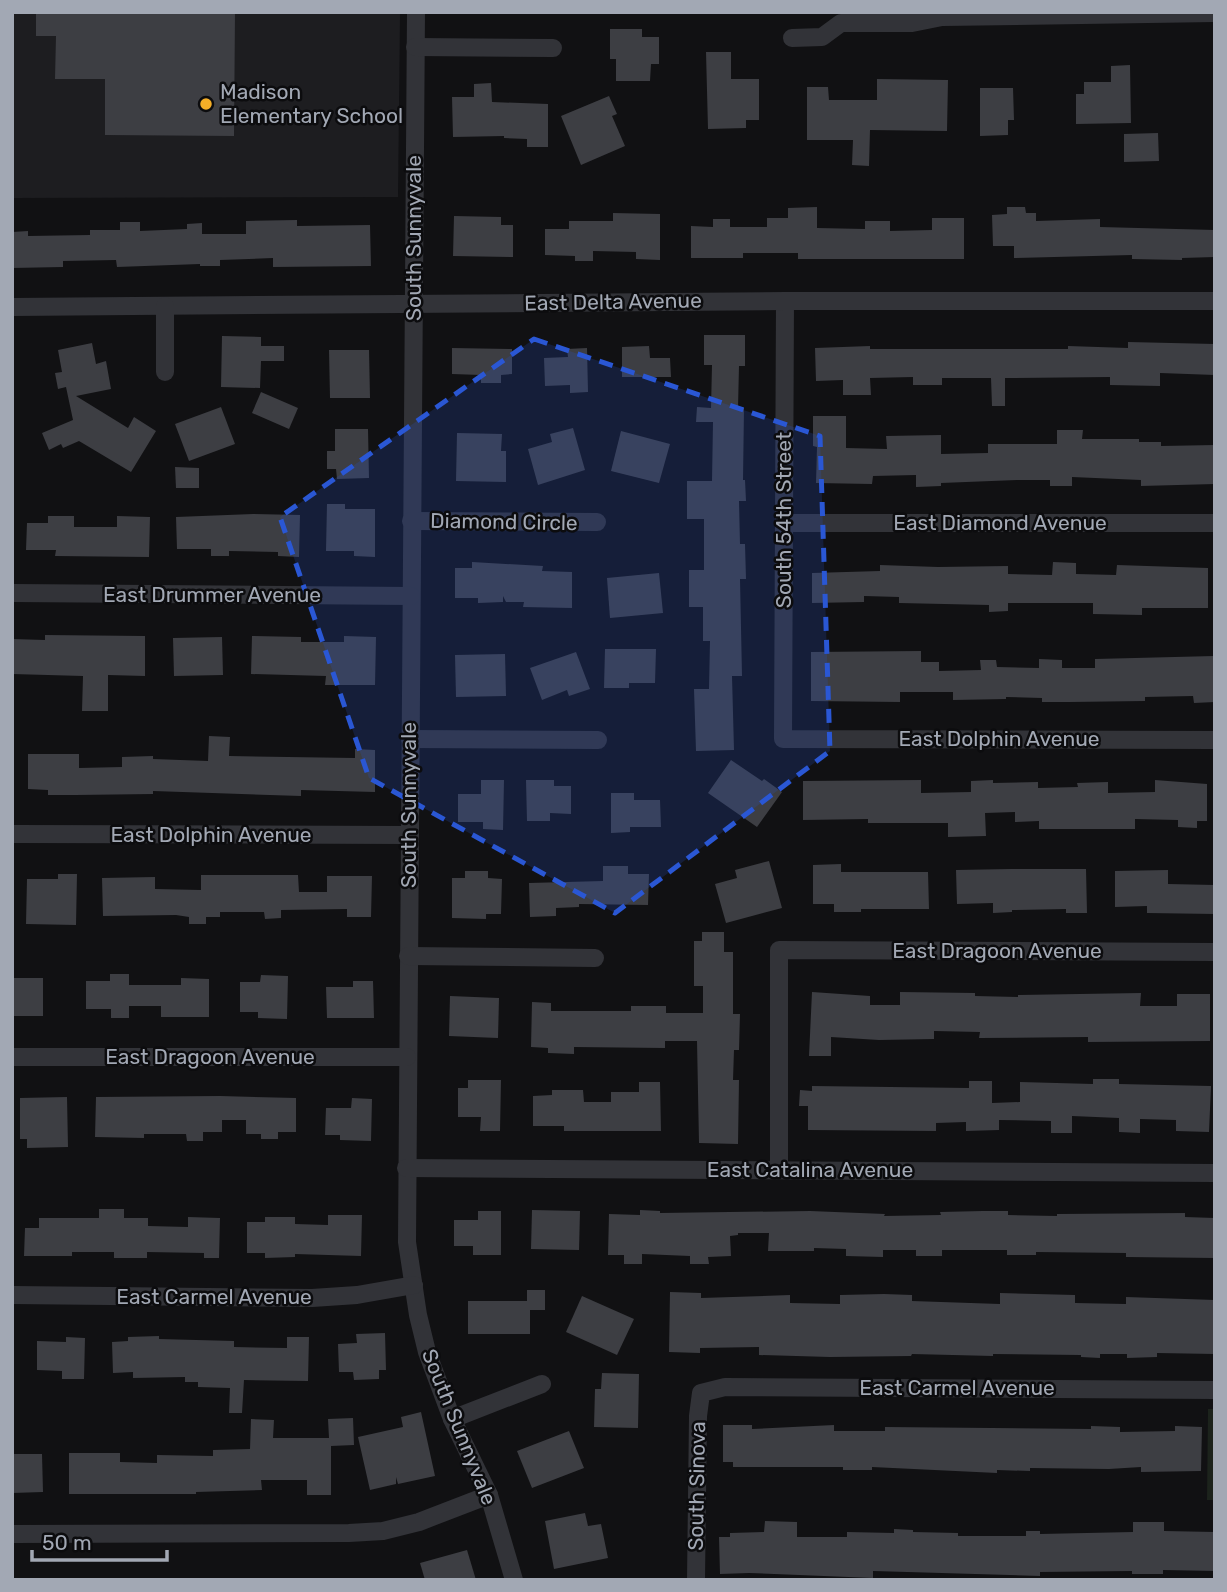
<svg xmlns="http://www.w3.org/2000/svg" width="1227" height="1592" font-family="Rubik,sans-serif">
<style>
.built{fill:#1d1d20}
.green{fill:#1c231c}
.building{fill:#3d3e43}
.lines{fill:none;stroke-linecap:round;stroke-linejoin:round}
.minor{stroke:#323338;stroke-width:18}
.marked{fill:#2a57d4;fill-opacity:0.2;stroke:#2a57d4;stroke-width:5;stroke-dasharray:14 9;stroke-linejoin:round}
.poi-dot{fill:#f5ae27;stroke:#0c0c0e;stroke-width:2.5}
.labels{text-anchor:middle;stroke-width:5;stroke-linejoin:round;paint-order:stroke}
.poi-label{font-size:21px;fill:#a2a8b4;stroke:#0c0c0e;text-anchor:start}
.street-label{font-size:21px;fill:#a2a8b4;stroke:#0c0c0e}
</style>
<rect width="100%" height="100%" fill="#111113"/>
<polygon class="built" points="12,12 400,12 398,197 12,198"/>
<polygon class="green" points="1208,1409 1215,1409 1215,1500 1207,1500"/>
<g class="building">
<polygon points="36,12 235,12 234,136 105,135 105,79 55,79 56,36 36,36"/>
<polygon points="610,29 642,29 642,37 659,37 659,64 651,64 650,81 616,81 616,59 610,59"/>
<polygon points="706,52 731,52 731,79 759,79 759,120 746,120 746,128 708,129"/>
<polygon points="1130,65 1131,123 1076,124 1076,94 1084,94 1084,82 1111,82 1111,66"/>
<polygon points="877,79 948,80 947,131 870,130 869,166 852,165 853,140 807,140 807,87 828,87 829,100 877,100"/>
<polygon points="491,83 492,102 548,104 548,147 527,147 527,139 504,138 504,136 453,137 452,97 474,97 474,84"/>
<polygon points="980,88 1013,88 1014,120 1008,120 1008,135 980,136"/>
<polygon points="609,96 617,114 612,116 625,146 581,165 561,116"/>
<polygon points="1158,133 1159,161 1124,162 1124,134"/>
<polygon points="817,207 817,228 865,229 865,221 890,221 890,231 932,230 932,218 964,218 964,259 798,259 798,253 743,253 743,258 691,258 691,226 713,227 713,219 730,219 730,227 767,227 767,218 788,218 788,208"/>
<polygon points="1007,207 1025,207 1026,213 1036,213 1036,221 1100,219 1100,227 1215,230 1215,257 1182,258 1182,260 1132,259 1132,255 1014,258 1014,246 993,246 992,215 1007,214"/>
<polygon points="613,213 660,214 660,260 636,259 636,252 593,251 593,261 575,261 575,256 545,255 545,229 569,229 569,221 613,221"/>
<polygon points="454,216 501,217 501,225 513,225 513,257 453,256"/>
<polygon points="297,220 297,226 370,225 371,266 273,267 273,258 220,260 220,266 200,266 200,264 117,267 116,260 63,261 63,267 12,268 12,232 28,231 28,236 90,235 90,230 120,230 120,222 140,222 140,231 187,229 187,224 202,223 202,234 246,234 246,221"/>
<polygon points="704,335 745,335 745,366 739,366 738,408 744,408 743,480 745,480 746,501 739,501 740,544 745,544 746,579 740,579 742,676 732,676 734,750 696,751 694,689 709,689 710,641 703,641 703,607 689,607 689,570 704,570 704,519 687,519 687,481 712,481 713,422 696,422 697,407 711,408 712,365 704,365"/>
<polygon points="222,336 261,337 261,346 284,346 284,361 261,361 260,388 221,387"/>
<polygon points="1128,342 1215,344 1215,375 1160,373 1160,386 1110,385 1110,377 1005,378 1005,406 992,406 991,378 942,378 942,385 913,385 913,377 870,378 871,395 843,395 843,380 816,381 815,348 870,346 870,349 1068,349 1068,346 1128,348"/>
<polygon points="92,343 96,364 106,361 111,389 76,396 128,428 134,417 156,431 131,472 79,441 63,448 61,444 49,450 42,433 73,420 66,387 58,389 55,373 62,372 58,350"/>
<polygon points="649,346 650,358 670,358 671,377 622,377 622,347"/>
<polygon points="452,348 512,349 512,374 501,375 501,383 481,383 481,375 452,374"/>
<polygon points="587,348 588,392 570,393 570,385 545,386 544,358 568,357 567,349"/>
<polygon points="329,350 369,350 370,398 330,398"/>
<polygon points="261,392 298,408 289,429 252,413"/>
<polygon points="221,407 235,444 189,461 175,424"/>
<polygon points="813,416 846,416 846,448 887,449 886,436 941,435 941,454 988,453 988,444 1057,444 1057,430 1083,430 1082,439 1139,439 1139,442 1161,442 1161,446 1215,445 1215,484 1141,486 1141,480 1072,477 1072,486 1050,486 1050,480 1017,480 941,483 941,486 916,487 916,475 873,476 872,484 816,483 817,447 813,446"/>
<polygon points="573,428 585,470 538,485 528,449 552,442 550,434"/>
<polygon points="335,429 368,429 369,478 337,479 336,469 327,469 327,451 335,451"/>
<polygon points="621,431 670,444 659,483 611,471"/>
<polygon points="457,433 502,434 501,451 506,451 506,482 456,481"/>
<polygon points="175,467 199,468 199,488 176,488"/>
<polygon points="327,504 345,504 345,509 375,509 375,557 354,556 354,551 326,551"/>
<polygon points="253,514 300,515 299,557 278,556 278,552 229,551 229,556 211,556 211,549 177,549 176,517"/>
<polygon points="48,516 74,516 74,527 117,527 117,516 150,517 149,557 55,556 56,550 26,550 27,523 48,523"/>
<polygon points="472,562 543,566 542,571 572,572 572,608 523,607 524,602 506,602 503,596 503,602 478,603 478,598 455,598 455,568 472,568"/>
<polygon points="1053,562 1076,563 1076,574 1116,575 1117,565 1208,568 1208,608 1142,608 1142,615 1093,614 1093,603 1008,603 1008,611 989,612 989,605 899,603 899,597 864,596 864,602 812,603 812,573 880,571 880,565 938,567 1008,566 1008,574 1052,575"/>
<polygon points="659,573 663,613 610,618 607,578"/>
<polygon points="45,635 145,636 145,676 108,675 108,711 82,711 83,676 12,674 12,639 45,640"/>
<polygon points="252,636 301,637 301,642 344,642 344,636 376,637 375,685 325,685 326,676 251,674"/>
<polygon points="222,637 223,675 174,676 173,638"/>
<polygon points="605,649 656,649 655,683 629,683 629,688 604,688"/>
<polygon points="921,651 921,662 939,662 939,671 981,670 980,660 996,660 997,667 1039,668 1039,659 1062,660 1062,668 1095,668 1095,659 1214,656 1215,702 1194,703 1193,696 1145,697 1145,701 1070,702 1042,702 1042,698 1006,697 1006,699 953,700 953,692 900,692 900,702 811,701 811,652"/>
<polygon points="576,652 590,689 569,696 567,690 542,700 530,668"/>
<polygon points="505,654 506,696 456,697 455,655"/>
<polygon points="209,736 230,737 229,756 355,758 355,749 375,750 375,792 301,790 301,796 153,791 153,794 75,795 48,795 48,790 28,789 28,754 79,754 79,768 122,767 122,757 153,756 153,759 208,761"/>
<polygon points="731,760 762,781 764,779 782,792 757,827 708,793"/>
<polygon points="481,780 504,780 503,830 483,829 483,822 458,822 458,794 481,794"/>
<polygon points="526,780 554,780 554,786 571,786 571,814 550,813 550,821 527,821"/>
<polygon points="921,780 921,793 971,792 971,781 993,780 993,783 1038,782 1038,788 1078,787 1077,783 1108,782 1108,793 1155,792 1155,780 1207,784 1207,821 1197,821 1197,828 1178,827 1178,820 1135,819 1135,829 1039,829 1039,821 1015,822 1015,812 985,813 986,836 948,837 948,823 868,823 868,819 803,820 803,781"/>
<polygon points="611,793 634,793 634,800 660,800 661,827 630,827 630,832 611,833"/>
<polygon points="769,861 782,908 726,923 715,884 737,878 735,870"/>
<polygon points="841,864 841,872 928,872 929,909 861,909 861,912 834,912 834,904 813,904 813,865"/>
<polygon points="603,866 628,866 628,874 649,874 648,905 579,904 579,907 556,908 556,916 530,917 529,883 603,881"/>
<polygon points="1011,869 1086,869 1087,913 1066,913 1066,909 1012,910 1012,912 993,913 993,903 957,904 956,870"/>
<polygon points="1168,870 1168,884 1215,885 1215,914 1147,913 1147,906 1115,907 1115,871"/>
<polygon points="465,871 488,871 488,878 502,879 501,914 486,914 486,919 452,918 452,878 465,878"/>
<polygon points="58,874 77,874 76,925 26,924 27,879 58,879"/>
<polygon points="201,875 298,875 299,892 327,892 327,876 372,876 371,917 347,917 347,909 281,910 281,918 265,919 264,912 220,912 220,917 206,917 206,924 189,924 189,917 176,915 103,916 102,878 155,877 155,889 201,890"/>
<polygon points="702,932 724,932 724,952 733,952 733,1014 740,1014 739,1050 734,1050 733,1080 739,1080 738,1144 699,1143 697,1041 665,1041 665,1048 574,1047 574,1054 548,1053 548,1048 531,1047 532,1002 551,1003 551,1011 631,1011 631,1006 666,1006 666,1013 703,1013 703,986 694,986 694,941 702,941"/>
<polygon points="110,974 129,974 129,985 181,985 181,978 209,979 209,1017 161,1017 161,1006 129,1006 129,1018 111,1018 111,1009 86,1009 86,981 110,981"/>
<polygon points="261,975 288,976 287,1019 258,1018 258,1012 240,1012 240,982 260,982"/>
<rect x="12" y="978" width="31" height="38"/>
<polygon points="353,981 373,981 374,1018 327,1018 326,987 353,987"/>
<polygon points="812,992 870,996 870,1005 900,1005 900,992 975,993 975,996 1018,997 1018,995 1141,993 1140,1006 1177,1006 1177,994 1210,994 1210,1041 1088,1042 1088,1037 979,1038 980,1032 934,1031 934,1039 879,1040 831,1037 831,1056 809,1056"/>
<polygon points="450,996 499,998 498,1038 449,1036"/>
<polygon points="1093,1079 1119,1079 1119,1084 1211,1086 1209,1132 1176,1131 1176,1120 1140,1119 1140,1133 1119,1132 1119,1118 1072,1116 1072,1133 1051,1133 1051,1121 999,1120 999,1130 966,1131 966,1122 936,1123 936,1131 808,1130 808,1106 799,1106 800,1090 812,1091 812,1086 969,1088 969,1081 992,1081 992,1103 1020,1102 1020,1082 1093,1084"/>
<polygon points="468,1080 501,1080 500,1131 480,1131 481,1117 458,1117 458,1088 468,1088"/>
<polygon points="639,1082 660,1082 661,1131 564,1131 564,1126 533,1126 533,1096 552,1095 552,1090 583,1090 584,1102 611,1102 611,1092 639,1092"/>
<polygon points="220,1096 296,1098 296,1132 278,1132 278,1139 261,1139 261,1134 246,1134 246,1120 222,1120 222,1132 203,1132 203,1141 187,1141 186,1134 144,1134 144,1138 95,1137 96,1097"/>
<polygon points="67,1097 68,1147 27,1148 27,1139 20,1139 20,1098"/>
<polygon points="352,1098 372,1099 371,1141 340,1140 340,1135 325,1135 326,1108 351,1108"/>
<polygon points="99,1209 124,1209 124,1218 148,1218 148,1226 188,1227 188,1217 220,1218 219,1258 204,1258 204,1253 147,1252 147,1258 114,1258 114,1252 72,1252 72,1256 24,1256 25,1228 39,1228 39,1218 99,1218"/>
<polygon points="532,1210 580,1211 579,1250 531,1249"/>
<polygon points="640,1210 660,1211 660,1213 810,1211 885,1214 884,1216 941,1215 940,1212 983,1211 1008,1211 1008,1215 1057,1216 1057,1214 1185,1213 1185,1217 1215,1218 1215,1258 1126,1257 1126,1253 1036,1252 1036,1255 1007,1255 1007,1250 942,1250 942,1256 916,1256 916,1250 883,1250 883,1257 846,1256 846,1249 814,1248 814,1251 768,1251 769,1233 738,1233 738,1235 730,1236 731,1256 708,1257 709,1264 690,1264 690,1256 642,1254 642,1264 624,1264 624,1255 608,1255 609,1214 640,1215"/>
<polygon points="478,1211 501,1211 501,1255 473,1255 473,1246 454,1246 454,1220 478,1220"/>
<polygon points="328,1215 362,1215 361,1256 295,1254 295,1257 265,1258 265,1253 247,1253 247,1222 265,1222 265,1217 295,1217 295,1224 328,1225"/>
<polygon points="527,1290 545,1290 545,1310 530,1310 530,1334 468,1334 468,1301 527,1301"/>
<polygon points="670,1292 701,1293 701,1298 790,1295 790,1303 840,1304 840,1295 884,1294 912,1295 912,1301 1000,1304 1000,1293 1075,1295 1075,1303 1126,1304 1126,1297 1215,1300 1215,1354 1157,1353 1157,1357 1127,1358 1127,1354 1100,1354 1100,1358 1081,1357 1081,1355 993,1354 993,1356 912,1354 911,1356 830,1357 759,1355 759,1347 700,1348 700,1353 669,1352"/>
<polygon points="582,1296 634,1319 617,1355 566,1332"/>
<polygon points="385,1333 386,1370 379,1370 379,1379 354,1380 353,1372 339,1372 338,1344 357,1343 356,1334"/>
<polygon points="159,1336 159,1339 234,1341 234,1347 287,1348 287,1337 309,1337 308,1381 244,1380 242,1413 229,1413 230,1388 198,1387 198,1382 185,1382 185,1377 133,1378 133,1372 113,1373 112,1342 128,1341 128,1337"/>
<polygon points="66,1337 85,1338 84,1379 62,1379 62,1371 37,1370 37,1341 66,1342"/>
<polygon points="602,1373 639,1374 638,1428 594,1427 595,1389 601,1389"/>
<polygon points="421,1412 435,1476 398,1484 396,1477 396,1484 370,1490 358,1437 403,1427 401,1417"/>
<polygon points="353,1418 354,1445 331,1446 331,1495 307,1495 307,1480 261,1480 262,1490 196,1492 196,1494 69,1494 69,1453 120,1453 120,1462 157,1463 157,1455 213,1456 213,1450 250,1449 251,1419 274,1420 273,1438 329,1438 328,1419"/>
<polygon points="723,1425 752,1425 752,1429 834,1425 834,1431 885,1431 885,1427 1091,1429 1091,1426 1120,1427 1120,1432 1175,1431 1175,1426 1202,1427 1201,1471 1141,1472 1141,1467 1109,1469 1030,1468 1030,1471 997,1470 997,1473 872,1467 872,1470 843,1470 843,1467 733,1467 733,1462 723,1462"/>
<polygon points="569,1431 584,1468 532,1488 517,1451"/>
<polygon points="12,1454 42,1454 43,1492 12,1493"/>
<polygon points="585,1513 588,1526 601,1524 608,1558 554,1569 545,1521"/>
<polygon points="765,1521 797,1522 797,1537 847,1537 847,1532 894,1533 894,1529 913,1530 913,1532 958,1533 958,1536 1026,1536 1026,1531 1040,1531 1040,1534 1133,1532 1133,1522 1164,1522 1164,1531 1215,1532 1215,1571 1163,1570 1163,1574 1132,1574 1132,1571 1040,1572 1040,1576 873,1571 873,1578 749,1573 720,1574 719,1537 730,1537 730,1533 764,1532"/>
<polygon points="467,1550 476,1580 425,1580 420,1563"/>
</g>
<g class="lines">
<g class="minor">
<polyline points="416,12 407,1242 418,1315 427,1352 452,1419 489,1495 514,1580"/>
<polyline points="792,38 822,37 841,23 912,23 942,17 1215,13"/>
<polyline points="415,47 553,48"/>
<polyline points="785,301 783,739 1215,740"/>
<polyline points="12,307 785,301 1215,301"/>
<polyline points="165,372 165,306"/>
<polyline points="411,521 597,522"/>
<polyline points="785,523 1215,523"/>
<polyline points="12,593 411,596"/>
<polyline points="410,739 598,740"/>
<polyline points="12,834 409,835"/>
<polyline points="408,956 595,958"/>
<polyline points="12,1057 407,1057"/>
<polyline points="406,1168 1215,1173"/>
<polyline points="779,1170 779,950 1215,952"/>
<polyline points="12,1295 312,1298 357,1295 414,1285"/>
<polyline points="452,1419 542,1384"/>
<polyline points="12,1534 349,1533 383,1531 419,1522 489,1495"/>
<polyline points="696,1580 698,1416 701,1393 725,1387 1215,1390"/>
</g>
</g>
<path class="marked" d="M534,339L820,436L830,751L615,913L369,778L280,517Z"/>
<circle class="poi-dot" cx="206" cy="104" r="7"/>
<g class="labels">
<g class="poi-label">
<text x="220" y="99">Madison<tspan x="220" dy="24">Elementary School</tspan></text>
</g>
<g class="street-label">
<text transform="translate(414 238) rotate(-90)" y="7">South Sunnyvale</text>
<text transform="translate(613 302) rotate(-1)" y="7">East Delta Avenue</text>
<text transform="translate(784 520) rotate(-90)" y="7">South 54th Street</text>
<text transform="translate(504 522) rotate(1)" y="7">Diamond Circle</text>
<text x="1000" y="530">East Diamond Avenue</text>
<text x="212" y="602">East Drummer Avenue</text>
<text x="999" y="746">East Dolphin Avenue</text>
<text transform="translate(409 805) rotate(-90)" y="7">South Sunnyvale</text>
<text x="211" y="842">East Dolphin Avenue</text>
<text x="997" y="958">East Dragoon Avenue</text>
<text x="210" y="1064">East Dragoon Avenue</text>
<text x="810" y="1177">East Catalina Avenue</text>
<text x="214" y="1304">East Carmel Avenue</text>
<text x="957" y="1395">East Carmel Avenue</text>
<text transform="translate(459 1427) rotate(68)" y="7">South Sunnyvale</text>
<text transform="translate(697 1486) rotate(-89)" y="7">South Sinova</text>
</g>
</g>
<rect width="1227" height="1592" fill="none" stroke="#a2a8b4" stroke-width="28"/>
<path d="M32 1550v10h135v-10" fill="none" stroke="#a2a8b4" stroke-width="3.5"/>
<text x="42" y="1550" font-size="21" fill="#a2a8b4" stroke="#0c0c0e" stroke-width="5" paint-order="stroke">50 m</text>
</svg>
